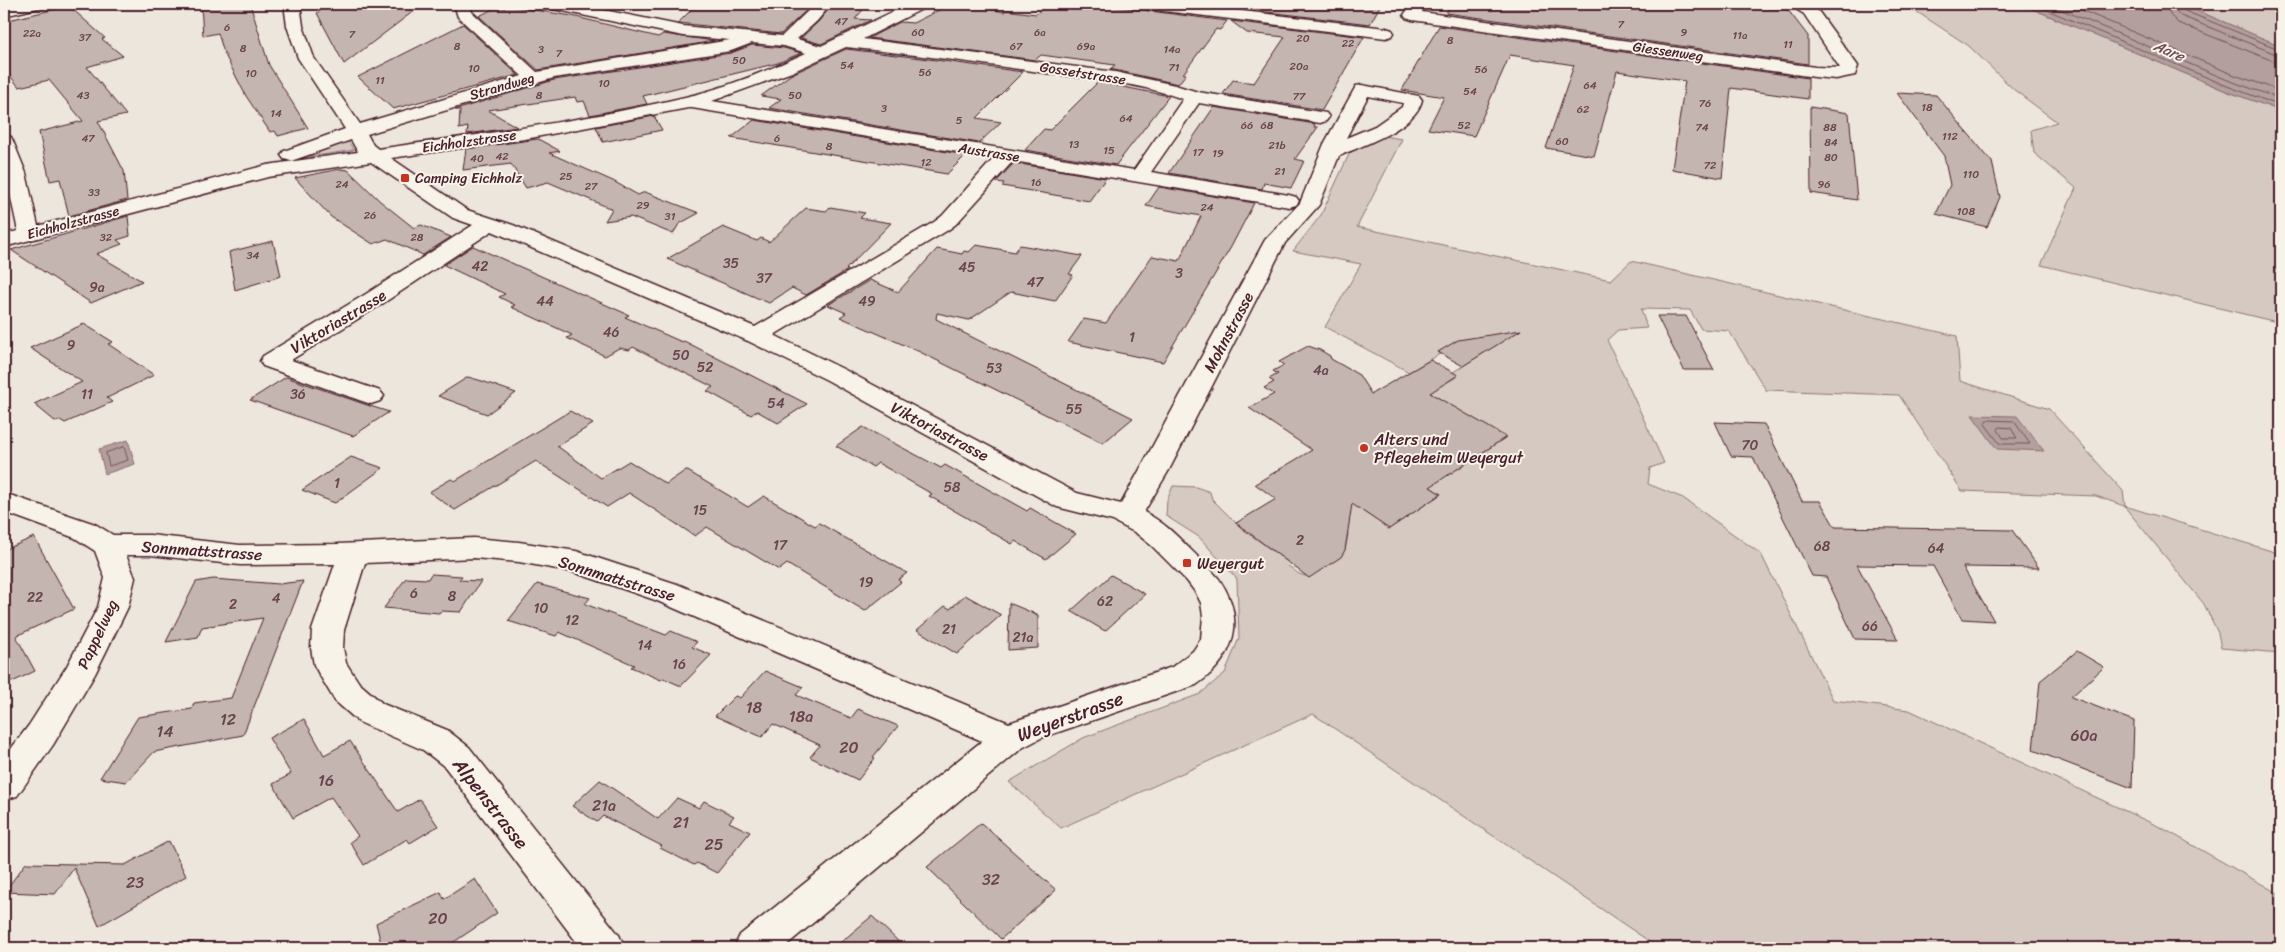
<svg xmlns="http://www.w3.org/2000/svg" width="2285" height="952" font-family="Sriracha,sans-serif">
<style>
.green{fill:#d5c9c2;stroke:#907476}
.water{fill:#b39f9d;stroke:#896c6f}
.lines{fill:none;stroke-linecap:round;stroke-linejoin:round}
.shore{stroke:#745259;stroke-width:1}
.building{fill:#c4b5b0;stroke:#4a1f2b}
.minor-casing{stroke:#4a1f2b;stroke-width:3}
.minor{fill:#f7f3e8;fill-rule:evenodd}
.poi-dot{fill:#c8321e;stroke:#f7f3e8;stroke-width:2}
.labels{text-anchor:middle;stroke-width:4;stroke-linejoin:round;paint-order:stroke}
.far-number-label{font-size:11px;fill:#68444c}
.far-street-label{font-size:14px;fill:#4a1f2b;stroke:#f7f3e8}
.far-poi-label{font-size:14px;fill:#4a1f2b;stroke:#f7f3e8;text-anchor:start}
.number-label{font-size:14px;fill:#68444c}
.far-water-label{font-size:15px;font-style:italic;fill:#6f4c53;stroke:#f7f3e8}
.street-label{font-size:16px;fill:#4a1f2b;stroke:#f7f3e8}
.poi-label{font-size:16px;fill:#4a1f2b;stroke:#f7f3e8;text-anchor:start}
.near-number-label{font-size:16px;fill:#68444c}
.near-street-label{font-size:19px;fill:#4a1f2b;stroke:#f7f3e8}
</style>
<rect width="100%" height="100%" fill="#ece6dd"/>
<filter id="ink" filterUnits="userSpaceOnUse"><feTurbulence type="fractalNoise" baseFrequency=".02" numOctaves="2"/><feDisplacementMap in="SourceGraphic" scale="10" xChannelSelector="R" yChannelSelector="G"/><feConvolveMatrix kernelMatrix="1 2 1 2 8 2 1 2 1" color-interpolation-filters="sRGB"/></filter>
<g filter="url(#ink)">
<g class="green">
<polygon points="1905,4 2021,4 2226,91 2281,111 2281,323 2041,265 2076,188 2034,153 2031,130 2057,122 2013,89 1969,46"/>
<polygon points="2181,4 2281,4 2281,46"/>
<polygon points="1383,136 1402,139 1357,227 1611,280 1631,261 1957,336 1960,381 2049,409 2123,491 2125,506 2281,554 2281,653 2221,648 2218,633 2204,604 2124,506 2096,496 1962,491 1899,395 1766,390 1729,331 1701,329 1690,310 1641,309 1647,328 1618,330 1607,340 1664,463 1650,468 1648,484 1683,498 1761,554 1833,700 1909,710 2164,829 2281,895 2281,948 1659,948 1313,714 1061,828 1009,782 1083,738 1200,694 1225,673 1239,638 1237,579 1199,537 1166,516 1167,500 1173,486 1196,487 1210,492 1212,499 1240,527 1289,563 1287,565 1299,574 1309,577 1345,550 1348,535 1340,475 1360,509 1389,529 1441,494 1394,464 1421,447 1458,469 1505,438 1413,383 1441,380 1446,383 1458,376 1453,372 1489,350 1468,339 1438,352 1440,354 1409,372 1325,327 1361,264 1293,251 1321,215 1351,150"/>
<polygon points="346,138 354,150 283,161"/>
</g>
<g class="water">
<polygon points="2021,4 2181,4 2281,46 2281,111 2226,91"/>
<polygon points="1972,415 2017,416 2044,451 1997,449"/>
<polygon points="128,440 135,464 105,474 99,449"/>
</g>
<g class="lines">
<g class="shore">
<polyline points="2033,4 2227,86 2281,106"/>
<polyline points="2048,4 2230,81 2281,99"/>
<polyline points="2067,4 2232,74 2281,91"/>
<polyline points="2167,4 2170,15 2178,23 2281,64"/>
<polyline points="2175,4 2176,11 2181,16 2281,56"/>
<polyline points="2181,4 2185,11 2281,50"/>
<polygon points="1987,420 2014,421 2030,444 2000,444 1985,424"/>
<polygon points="2000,427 2011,428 2017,438 2003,438 1998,430"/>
<polygon points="124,447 128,460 109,466 106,453"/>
</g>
</g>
<g class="building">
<polygon points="201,4 250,4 269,65 308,128 278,136 275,131 270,132 246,96 224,53 218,33 203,36"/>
<polygon points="330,4 423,4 344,64 317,13"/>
<polygon points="697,4 813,4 781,34 678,23"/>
<polygon points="833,4 868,4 855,19 871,20 821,44 801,38 818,22"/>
<polygon points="951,4 969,4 1004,12 1006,10 1036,14 1047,4 1096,4 1227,21 1220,30 1216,29 1183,74 1186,74 1178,84 1110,69 1115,65 1041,55 1035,60 869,38 900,22 913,23"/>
<polygon points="1198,4 1381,4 1370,24"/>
<polygon points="1451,4 1738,4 1788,10 1808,36 1808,64 1446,13"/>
<polygon points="69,6 105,38 102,39 123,56 87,67 126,115 98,121 124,171 127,200 69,216 60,179 50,181 39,132 83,121 49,80 19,87 4,68 4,21"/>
<polygon points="509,6 572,16 658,37 663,34 715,41 538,70 479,16 497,7 505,8"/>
<polygon points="1231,21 1364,37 1322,110 1223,94 1233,80 1254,83 1285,37 1247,33"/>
<polygon points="463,24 518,75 393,109 358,77"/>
<polygon points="1439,26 1808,78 1808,99 1731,88 1722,178 1672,169 1685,81 1617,71 1594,156 1546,148 1574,65 1510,55 1474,136 1428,129 1444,97 1402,90"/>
<polygon points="752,45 784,48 801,53 778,63 643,96 647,104 590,115 584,101 577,102 575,97 488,110 517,127 467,134 468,127 459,129 460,110 455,110 554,80 731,53"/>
<polygon points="846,49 921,58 1023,72 977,118 1001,122 979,143 769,108 781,99 761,96 790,75"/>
<polygon points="1098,82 1169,96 1116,165 1025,150 1044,129 1050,130"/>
<polygon points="1897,93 1936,95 1992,162 2000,197 1987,227 1936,214 1950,185 1944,156"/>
<polygon points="1214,107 1315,124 1314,127 1318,127 1295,159 1304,161 1291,188 1264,183 1262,189 1169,173"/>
<polygon points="1810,107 1849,113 1857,200 1811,193"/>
<polygon points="654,116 662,130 603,142 596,127"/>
<polygon points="754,120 966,155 947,174 731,138"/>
<polygon points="538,139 560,151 549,153 613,181 638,195 645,192 699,213 679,224 673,234 631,217 605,221 612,209 548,182 526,188 511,164 463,170 466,149"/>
<polygon points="1014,163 1106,178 1089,201 1002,186 1004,183 996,182"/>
<polygon points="340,169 348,170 380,201 414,228 421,225 451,237 423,255 387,239 373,244 331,217 295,178"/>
<polygon points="1159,187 1254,203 1231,247 1163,362 1068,342 1084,319 1106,323 1152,256 1179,261 1201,216 1146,206"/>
<polygon points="830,207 865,213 860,218 891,223 846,269 848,270 806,295 792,288 769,303 667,259 723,227 757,241 761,238 769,242 806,208 826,211"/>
<polygon points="128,216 130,236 117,240 122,244 96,254 142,281 91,303 11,250"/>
<polygon points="273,241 281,276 235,290 229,252"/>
<polygon points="976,245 1015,252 1020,245 1082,256 1069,274 1073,275 1055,301 1011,292 969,320 937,313 936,319 1133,418 1103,443 920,352 840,317 846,313 828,305 870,280 898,292 937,249 962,254 964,251 969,252"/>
<polygon points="473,246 629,315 625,317 682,342 684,341 807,404 778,423 757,411 751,415 707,391 713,387 633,347 629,350 619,348 605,356 567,338 572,335 511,307 515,305 499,297 505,294 444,265"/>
<polygon points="1657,316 1686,316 1714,370 1684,370"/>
<polygon points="84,324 113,342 108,344 154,375 107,398 112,402 65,423 60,420 56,422 34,404 82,382 30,348"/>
<polygon points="1521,330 1463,366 1438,352 1458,340"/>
<polygon points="1308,346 1320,350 1330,356 1331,359 1359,375 1371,394 1430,360 1458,375 1430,393 1506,437 1430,487 1441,494 1389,529 1352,504 1345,550 1341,557 1309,578 1236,523 1276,499 1255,484 1312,450 1249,408 1274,394 1264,388 1274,382 1269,379 1278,374 1273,371 1284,365 1279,362"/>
<polygon points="286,377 370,406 389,412 353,436 250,400"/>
<polygon points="468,377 482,381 516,393 487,414 438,396"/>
<polygon points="570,411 593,424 557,446 601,478 629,461 666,484 686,470 748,507 764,496 815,526 819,523 907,573 898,580 901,582 865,611 787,564 779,570 707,527 695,536 629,493 607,507 536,461 455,510 429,492 451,479 455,481"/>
<polygon points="1715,422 1764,424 1802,501 1820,501 1835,527 2012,530 2039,568 1963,567 1994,621 1962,619 1933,566 1857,565 1898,640 1855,639 1826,577 1812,576 1753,457 1731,456"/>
<polygon points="863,427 941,468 945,465 1027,511 1030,508 1076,534 1046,559 1015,541 1012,544 929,496 932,494 878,463 873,467 836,446"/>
<polygon points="351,457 383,468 335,503 302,490"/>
<polygon points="34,537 74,609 16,636 35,671 4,686 4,550"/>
<polygon points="431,574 462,576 459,580 481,581 461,612 441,611 439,613 384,608 406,578 428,579"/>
<polygon points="1111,575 1145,594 1105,631 1071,611"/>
<polygon points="213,579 279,584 303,581 243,735 154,752 126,782 100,778 138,717 192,709 194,703 231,698 263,618 202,627 198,637 166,642 196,582"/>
<polygon points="537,584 590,598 585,604 666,635 671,631 697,642 692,647 711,655 681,686 663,678 661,680 631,667 634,665 559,632 556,636 508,621"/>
<polygon points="965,595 1001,615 957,654 917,630 945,606 950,609"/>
<polygon points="1009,603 1038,615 1038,648 1008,650"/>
<polygon points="2077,651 2104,667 2071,697 2134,721 2132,788 2033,750 2040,681"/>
<polygon points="765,671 803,687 796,695 851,718 858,709 898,726 873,757 875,758 858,780 810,757 820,745 773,724 762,737 715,716 735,696 740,698"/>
<polygon points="304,719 324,755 350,741 398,812 420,799 438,826 410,843 407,839 364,865 350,842 358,836 331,797 293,818 273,784 291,774 269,738"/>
<polygon points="600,780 658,819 677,798 699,808 704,801 734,816 729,822 750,832 717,873 697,863 694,865 660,848 662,846 603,816 597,822 572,806"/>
<polygon points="981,823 1056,890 1001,939 927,867"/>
<polygon points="169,841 186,876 99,926 74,868 55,894 4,892 26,863 125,865"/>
<polygon points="475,879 497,913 445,948 382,948 376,923 441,892 444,899"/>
<polygon points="872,916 905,948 834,948"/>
</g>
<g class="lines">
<g class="minor-casing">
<g id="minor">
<polygon points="16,4 45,4 42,7 4,16 4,6"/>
<path d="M284,4H300L303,26L314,58L360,124L522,76L458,17L454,4H470L472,12L537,72L730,40L683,36L553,9L548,7L545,4H574L683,26L782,36L815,4H831L817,21L797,39L821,46L909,4H929L926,7L863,39L1115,72L1175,85L1198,92L1326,113L1329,117L1326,121L1320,123L1199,103L1151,172L1289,195L1296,197L1299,201L1296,205L1289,207L1013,161L956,224L948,230L774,335L845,370L1077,493L1121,504L1265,240L1300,203L1324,144L1356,86L1362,85L1419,96L1422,100C1416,128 1363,145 1339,156L1319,205L1285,243L1169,470L1144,512C1164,522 1177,536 1192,551C1201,560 1211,569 1219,579C1247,619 1235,659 1196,685L1041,738L1022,748L783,948H734L740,935L982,741L655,600L573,572L519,562L474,558L365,563L344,630L343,648L346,663L359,683L383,704L447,730L469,747L619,935L625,948H581L445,767L423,750L359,722L335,701L319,674L314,665L311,648L312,630L335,564L240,565L150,555H126L135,578L128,607L95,674L53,745L17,796L4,800V758L29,725L67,666L98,607L105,578L95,551L75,538L4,512V493L95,524L113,535H150L240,545L338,544L474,538L519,542L576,551L677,584L1009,723L1172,667L1193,651L1201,639L1203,616L1201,603L1196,593L1187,581L1152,546L1136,533L1113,521L1057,507L827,380L748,341L492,231L382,304L291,360L380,391L384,396L380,401L371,404L362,401L263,366L260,361L263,356L366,294L473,225L453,218L371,162L268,177L4,247V234L18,231L4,166V135L11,137L13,141L26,173L38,226L267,165L358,152L351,140L291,161L284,159L281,155L284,151L345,129L298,58L287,26ZM752,43L784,46L806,53C768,70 727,88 685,97C584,121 481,134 378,149L373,145L367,134L554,78L731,51ZM846,47C913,54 979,63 1046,73C1092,79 1140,83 1183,99L1134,170L712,101L792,72ZM1368,96L1403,103L1402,107L1375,126L1346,138ZM688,108H692L994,158L942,216L934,222L755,327L513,225L467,210L391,158L525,139Z"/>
<polygon points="1140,4 1184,4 1386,28 1392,30 1394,33 1392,36 1386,38 1148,9 1143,7"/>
<polygon points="1411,4 1427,4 1422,12 1815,67 1840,68 1804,14 1788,4 1808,4 1816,8 1858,66 1855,75 1836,79 1815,77 1412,20 1406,18 1404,15"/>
</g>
</g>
<use href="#minor" class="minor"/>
</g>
</g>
<g class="poi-dot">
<rect x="400" y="173" width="10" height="10" rx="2.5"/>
<circle cx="1364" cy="448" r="5"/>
<rect x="1182" y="558" width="10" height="10" rx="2.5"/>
</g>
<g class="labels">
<g class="far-number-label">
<text x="841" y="25">47</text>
<text x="1621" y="28">7</text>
<text x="227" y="31">6</text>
<text x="918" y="36">60</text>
<text x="1040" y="36">6a</text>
<text x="1684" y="36">9</text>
<text x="32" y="37">22a</text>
<text x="352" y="38">7</text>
<text x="1740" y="39">11a</text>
<text x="85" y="41">37</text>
<text x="1303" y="42">20</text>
<text x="1450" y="44">8</text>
<text x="1348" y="47">22</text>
<text x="1788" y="48">11</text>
<text x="457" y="50">8</text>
<text x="1016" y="50">67</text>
<text x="1086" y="50">69a</text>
<text x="243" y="52">8</text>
<text x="541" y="53">3</text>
<text x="1172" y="53">14a</text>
<text x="559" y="57">7</text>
<text x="739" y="64">50</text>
<text x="847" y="69">54</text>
<text x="1299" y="70">20a</text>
<text x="1174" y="71">71</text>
<text x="474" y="72">10</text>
<text x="1481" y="73">56</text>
<text x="925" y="76">56</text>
<text x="251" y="77">10</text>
<text x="380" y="84">11</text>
<text x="604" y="87">10</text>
<text x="1590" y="89">64</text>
<text x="1470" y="95">54</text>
<text x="83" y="99">43</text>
<text x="539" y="99">8</text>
<text x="795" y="99">50</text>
<text x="1299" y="100">77</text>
<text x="1705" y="107">76</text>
<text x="1927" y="111">18</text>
<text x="884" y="112">3</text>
<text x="1583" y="113">62</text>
<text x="276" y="117">14</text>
<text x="1126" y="122">64</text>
<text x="959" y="124">5</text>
<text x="1247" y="129">66</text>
<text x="1267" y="129">68</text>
<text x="1464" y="129">52</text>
<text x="1702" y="131">74</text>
<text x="1830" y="131">88</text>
<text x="1950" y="140">112</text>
<text x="88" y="142">47</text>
<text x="777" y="142">6</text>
<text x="1562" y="145">60</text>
<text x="1831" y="146">84</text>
<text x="1074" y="148">13</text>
<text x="1277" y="149">21b</text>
<text x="829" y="150">8</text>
<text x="1109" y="154">15</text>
<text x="1198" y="156">17</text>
<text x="1218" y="157">19</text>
<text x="502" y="160">42</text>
<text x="1831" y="161">80</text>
<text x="477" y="162">40</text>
<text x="926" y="166">12</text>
<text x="1710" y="169">72</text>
<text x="1280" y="175">21</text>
<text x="1971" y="178">110</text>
<text x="566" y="180">25</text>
<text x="1036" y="186">16</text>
<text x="342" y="188">24</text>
<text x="1824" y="188">96</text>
<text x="591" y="190">27</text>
<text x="94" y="196">33</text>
<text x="643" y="209">29</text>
<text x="1207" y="211">24</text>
<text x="1966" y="215">108</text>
<text x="370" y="219">26</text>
<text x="670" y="220">31</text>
<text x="106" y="241">32</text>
<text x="417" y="241">28</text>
<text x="253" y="259">34</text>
</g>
<g class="far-street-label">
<text transform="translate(1668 51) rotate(8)" y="5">Giessenweg</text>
<text transform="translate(1083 73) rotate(9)" y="5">Gossetstrasse</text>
<text transform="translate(502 86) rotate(-16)" y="5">Strandweg</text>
<text transform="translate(469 141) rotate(-8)" y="5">Eichholzstrasse</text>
<text transform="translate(989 152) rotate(9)" y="5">Austrasse</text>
<text transform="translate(73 222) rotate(-15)" y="5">Eichholzstrasse</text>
</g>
<g class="far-poi-label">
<text x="415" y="183">Camping Eichholz</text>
</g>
<g class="number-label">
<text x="731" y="268">35</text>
<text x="480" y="271">42</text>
<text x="967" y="272">45</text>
<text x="1179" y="278">3</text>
<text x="764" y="283">37</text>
<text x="1035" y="287">47</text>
<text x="97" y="292">9a</text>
<text x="545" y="306">44</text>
<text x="867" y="306">49</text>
<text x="611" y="337">46</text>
<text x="1132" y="342">1</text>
<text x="71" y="350">9</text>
<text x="681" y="360">50</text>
<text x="705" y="372">52</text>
<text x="994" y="373">53</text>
<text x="1321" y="375">4a</text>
<text x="87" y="399">11</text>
<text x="298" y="399">36</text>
<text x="776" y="408">54</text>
<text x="1074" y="414">55</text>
<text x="1750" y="450">70</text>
<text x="337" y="488">1</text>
<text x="952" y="492">58</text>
<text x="700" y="515">15</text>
<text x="1300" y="545">2</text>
<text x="780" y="550">17</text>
<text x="1822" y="551">68</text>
<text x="1936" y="553">64</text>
<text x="866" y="587">19</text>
<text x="414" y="598">6</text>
<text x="452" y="601">8</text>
<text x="35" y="602">22</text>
<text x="276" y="603">4</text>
<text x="1105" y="606">62</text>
<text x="233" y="609">2</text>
<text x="541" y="613">10</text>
<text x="572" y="625">12</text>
<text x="1870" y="631">66</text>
<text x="949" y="634">21</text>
<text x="1023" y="642">21a</text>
<text x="645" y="650">14</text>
<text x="679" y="669">16</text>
</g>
<g class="far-water-label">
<text transform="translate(2169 51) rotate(23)" y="5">Aare</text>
</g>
<g class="street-label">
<text transform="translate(338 321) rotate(-31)" y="6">Viktoriastrasse</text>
<text transform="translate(1228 332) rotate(-62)" y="6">Mohnstrasse</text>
<text transform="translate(940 431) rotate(28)" y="6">Viktoriastrasse</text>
<text transform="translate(202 550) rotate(4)" y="6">Sonnmattstrasse</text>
<text transform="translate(617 578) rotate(17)" y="6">Sonnmattstrasse</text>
<text transform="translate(97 634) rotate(-65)" y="6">Pappelweg</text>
</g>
<g class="poi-label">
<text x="1374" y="445">Alters und<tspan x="1374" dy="18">Pflegeheim Weyergut</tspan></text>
<text x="1197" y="569">Weyergut</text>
</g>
<g class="near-number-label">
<text x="754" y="713">18</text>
<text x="801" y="722">18a</text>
<text x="228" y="725">12</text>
<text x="165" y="737">14</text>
<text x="2084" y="741">60a</text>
<text x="849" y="753">20</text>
<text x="326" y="786">16</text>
<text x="604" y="811">21a</text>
<text x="681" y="828">21</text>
<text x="714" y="850">25</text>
<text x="991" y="885">32</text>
<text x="135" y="888">23</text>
<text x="438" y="924">20</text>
</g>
<g class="near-street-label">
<text transform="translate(1070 716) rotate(-20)" y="7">Weyerstrasse</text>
<text transform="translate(491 803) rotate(52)" y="7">Alpenstrasse</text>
</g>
</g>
<rect width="2285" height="952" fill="none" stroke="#f7f3e8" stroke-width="20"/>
<rect x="10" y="10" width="2265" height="932" fill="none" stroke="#4a1f2b" stroke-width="2" filter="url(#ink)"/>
</svg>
